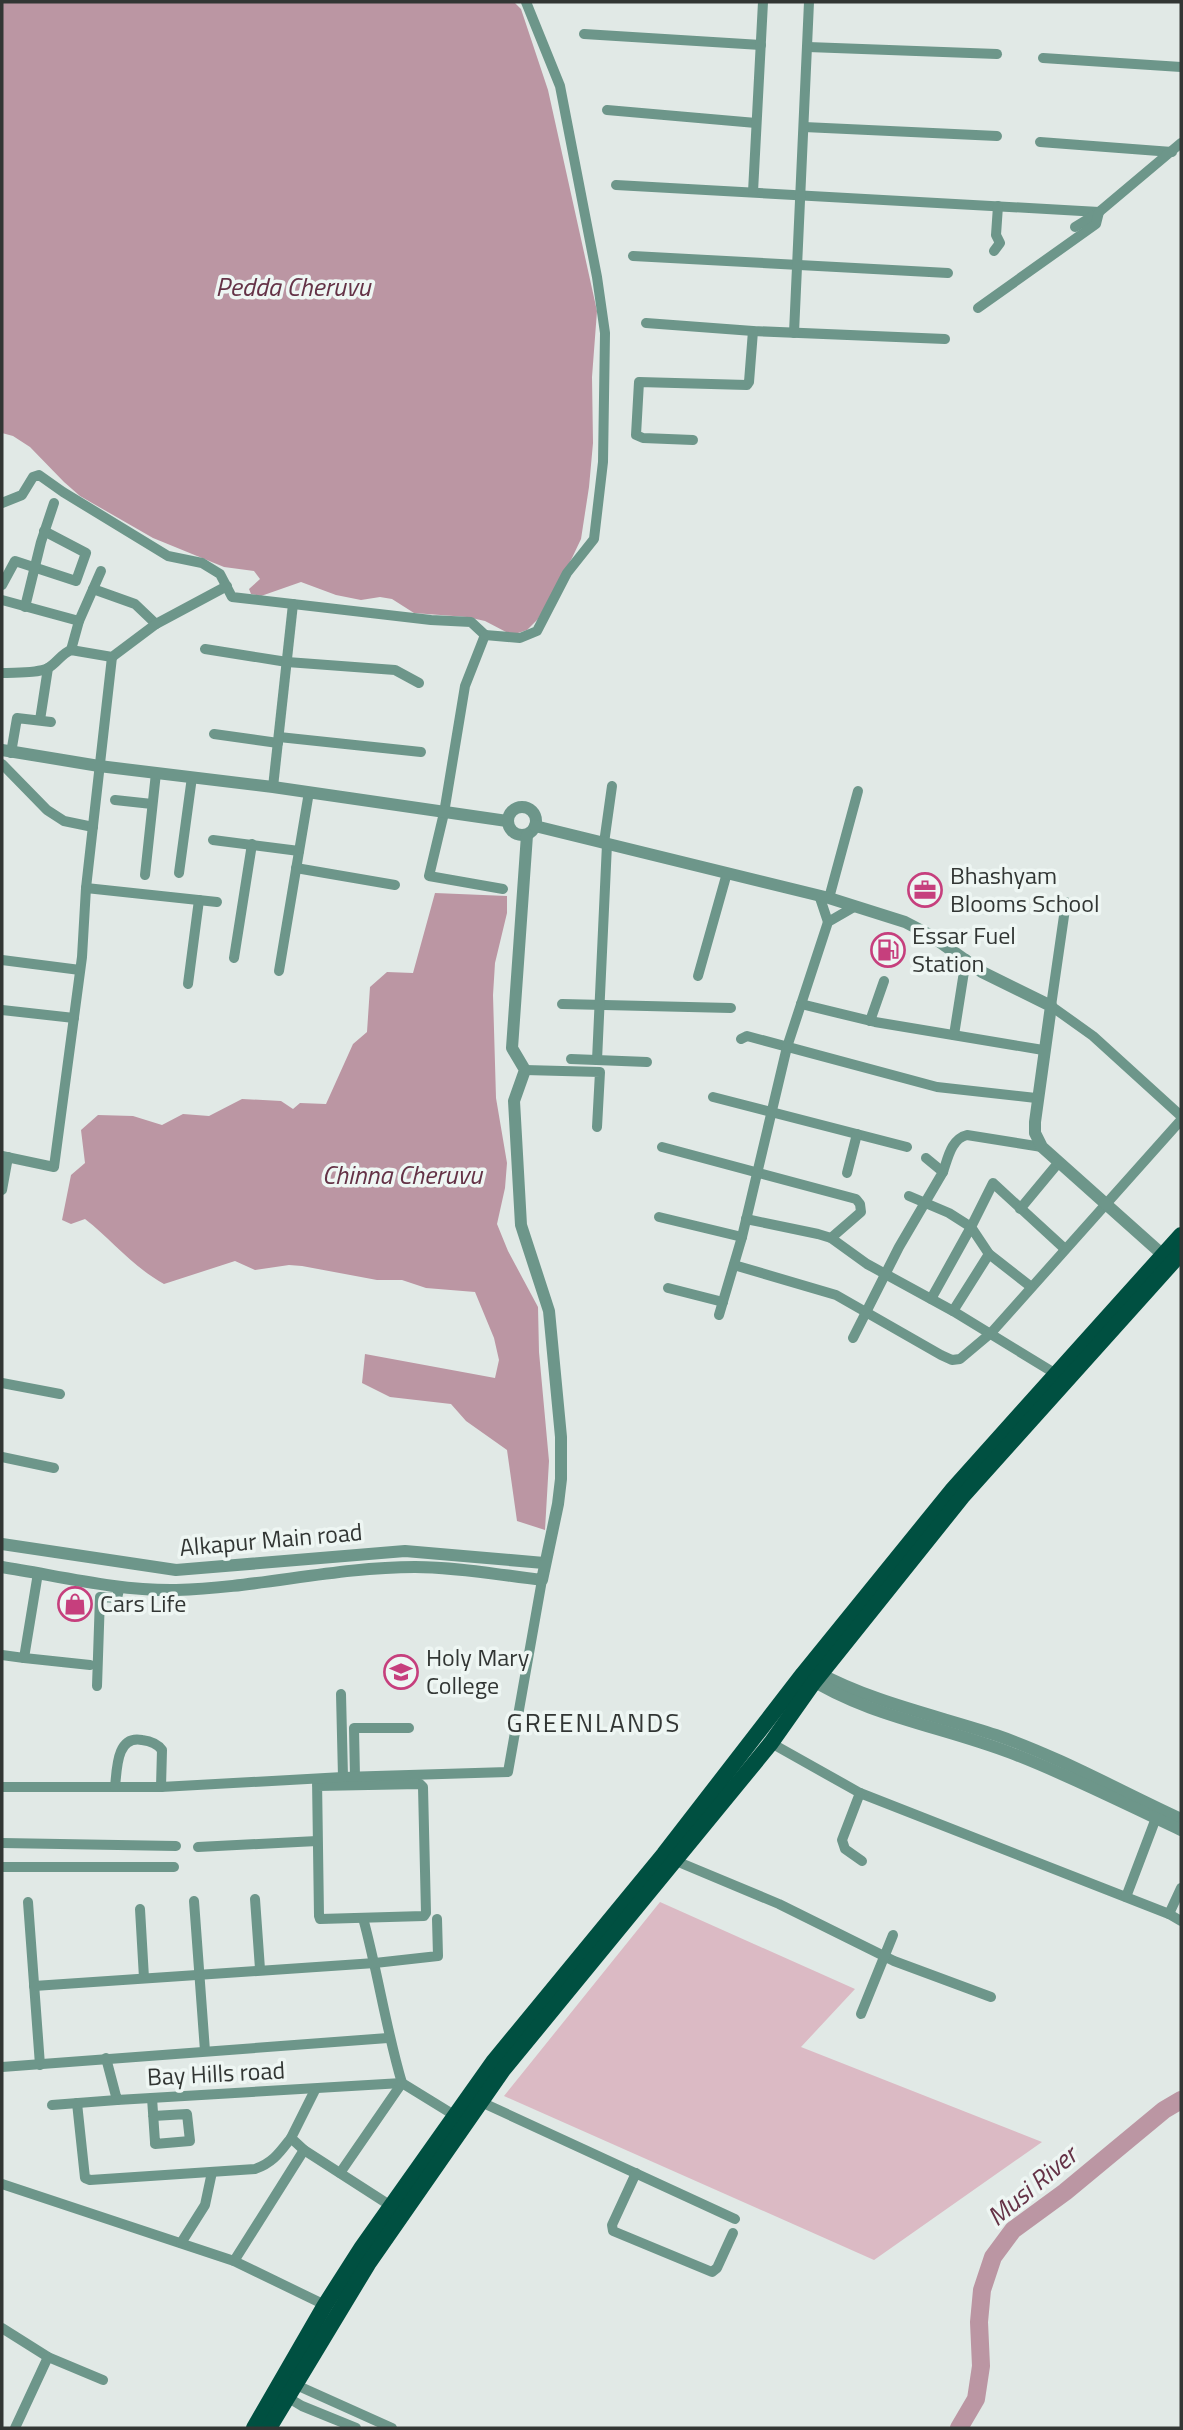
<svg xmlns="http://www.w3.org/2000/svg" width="1183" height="2430" font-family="'Titillium Web',sans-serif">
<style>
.green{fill:#dbbac4}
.water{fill:#bb96a3}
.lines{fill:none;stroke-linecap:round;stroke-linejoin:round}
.river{stroke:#bb96a3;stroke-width:18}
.minor{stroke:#6d968a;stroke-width:10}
.tertiary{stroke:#6d968a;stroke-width:12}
.primary{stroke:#005041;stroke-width:16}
.labels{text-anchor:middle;stroke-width:7;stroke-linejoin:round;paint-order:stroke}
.poi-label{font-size:24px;fill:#323634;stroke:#eef6f3;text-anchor:start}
.street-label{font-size:24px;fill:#323634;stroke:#eef6f3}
.water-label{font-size:26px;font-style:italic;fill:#643246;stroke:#eef6f3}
.neighbourhood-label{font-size:26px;letter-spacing:2px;fill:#323634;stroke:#eef6f3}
</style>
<rect width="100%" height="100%" fill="#e1e9e6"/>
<polygon class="green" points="660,1902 855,1989 801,2047 1042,2142 874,2260 504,2096"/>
<g class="water">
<polygon points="2,2 514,2 521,9 548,90 597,311 592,377 593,443 589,487 581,539 572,558 538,619 527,630 518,633 508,633 485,621 467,617 414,613 392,599 380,597 361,600 336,595 301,582 261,596 251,594 249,589 260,579 254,571 224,567 153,538 80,496 64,482 30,447 13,436 2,433"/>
<path d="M435,893L507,896V913L495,963L493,995L496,1098L507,1163L505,1188L497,1224L508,1251L538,1307L539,1352L549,1461L545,1530L517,1521L507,1450L466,1421L451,1404L390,1397L362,1383L365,1354L495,1378L499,1360L494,1338L475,1292L426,1288L402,1280H377L302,1266L289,1265L255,1270L235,1261L164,1284C133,1267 112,1240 85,1219L71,1224L62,1220L71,1175L85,1163L81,1130L98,1115L133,1116L162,1125L183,1114L209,1116L242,1099L281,1101L293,1109L300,1103L326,1104L353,1044L367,1032L370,987L387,972L413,973Z"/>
</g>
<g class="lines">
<polyline class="river" points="959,2428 976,2399 981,2366 979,2322 982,2290 993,2257 1013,2230 1065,2192 1164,2110 1181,2100"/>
<g class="minor">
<polyline points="584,34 761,45"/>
<polyline points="808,47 997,54"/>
<polyline points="1043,58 1181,67"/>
<polyline points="607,110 756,123"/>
<polyline points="804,127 997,136"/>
<polyline points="1040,142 1172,152"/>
<polyline points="616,185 1099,212 1181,143"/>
<polyline points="753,192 763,2"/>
<polyline points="1075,227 1098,213"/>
<polyline points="994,251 1000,243 996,235 998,206"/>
<polyline points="633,256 948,273"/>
<polyline points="978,308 1096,224 1099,212"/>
<polyline points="646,323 753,331 945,339"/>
<polyline points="794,333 809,2"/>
<polyline points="693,440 643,438 636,435 639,382 747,385 749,382 753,331"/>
<polyline points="2,503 22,495 33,477 39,475 63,492 168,556 202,563 220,574 232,597 431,620 471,622 485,635 465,686 444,813 429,876 503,889"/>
<polyline points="2,585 15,561 76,581 86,553 44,531"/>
<polyline points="93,589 135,604 156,624"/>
<polyline points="2,600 79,621"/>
<polyline points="25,607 41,542 54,503"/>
<polyline points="485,635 520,638 537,631 567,573 594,539 603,462 605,333 597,277 560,86 526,2"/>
<polyline points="205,649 287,662 395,670 419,683"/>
<polyline points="71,650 79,621 101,571"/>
<path d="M2,673C15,672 36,674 48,668C57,663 61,654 71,650L112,657L156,624L227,586"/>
<polyline points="40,720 48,668"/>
<polyline points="214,734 278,743"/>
<polyline points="279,737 421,752"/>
<polyline points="11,753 17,718 51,722"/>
<polyline points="2,764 47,810 64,821 93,827"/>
<polyline points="273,787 293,604"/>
<polyline points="115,800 152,804"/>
<polyline points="213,840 299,851"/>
<polyline points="604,843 612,786"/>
<polyline points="296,868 395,885"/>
<polyline points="179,873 192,777"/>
<polyline points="145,875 156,773"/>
<polyline points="86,888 217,902"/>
<polyline points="819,895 828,922"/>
<polyline points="829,898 858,791"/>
<polyline points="1066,902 1051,1006 1093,1036 1181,1116"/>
<polyline points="234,958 252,844"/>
<polyline points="2,960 80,970"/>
<polyline points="279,971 309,792"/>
<polyline points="698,976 727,873"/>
<polyline points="188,984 199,900"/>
<polyline points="562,1004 731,1008"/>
<polyline points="801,1004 875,1022 1043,1050"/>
<polyline points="2,1010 74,1018"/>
<polyline points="870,1021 884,981"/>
<polyline points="954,1035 966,959"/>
<polyline points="741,1039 747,1036 937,1087 1036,1098"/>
<polyline points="571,1059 647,1062"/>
<polyline points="597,1060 607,844"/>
<polyline points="525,1070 600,1072 597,1127"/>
<polyline points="713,1097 907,1147"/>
<polyline points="662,1147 856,1199 860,1204 861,1212 831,1238"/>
<polyline points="2,1156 54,1167 82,957 86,888 112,657"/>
<path d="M943,1172C948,1158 951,1139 967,1135L1042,1147"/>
<polyline points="847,1173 857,1134"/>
<polyline points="2,1190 8,1157"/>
<polyline points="909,1196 949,1213 971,1227 993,1183 1065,1249"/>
<polyline points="1020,1209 1059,1162"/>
<polyline points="659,1217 742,1237"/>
<polyline points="746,1219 818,1234 831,1238 867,1264 953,1311 1056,1374"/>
<polyline points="734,1265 836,1295 941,1355 952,1360 960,1359 991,1333 1181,1120"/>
<polyline points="668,1288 723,1302"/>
<polyline points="931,1299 971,1227 989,1254 1030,1286"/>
<polyline points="953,1311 989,1254"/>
<polyline points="719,1315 742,1237 787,1047 828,922 854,907"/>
<polyline points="853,1338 899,1247 943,1172 926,1158"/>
<polyline points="2,1383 60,1394"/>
<polyline points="2,1457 54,1468"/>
<polyline points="2,1655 24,1658 38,1573"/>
<polyline points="24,1658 90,1665"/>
<polyline points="97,1686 100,1597 117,1598 120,1586"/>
<polyline points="341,1694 343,1777"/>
<polyline points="771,1743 860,1793 1169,1914 1181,1888"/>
<polyline points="355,1777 354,1728 409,1728"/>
<polyline points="317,1779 319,1916 320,1919 424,1916 426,1913 423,1787 420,1784 317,1786"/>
<polyline points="2,1787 161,1787 343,1777 508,1772 542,1580"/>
<path d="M115,1787C117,1770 116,1735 142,1740C150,1741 157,1743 162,1750L161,1787"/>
<polyline points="860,1793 842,1840 845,1849 862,1861"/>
<polyline points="2,1843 176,1846"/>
<polyline points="198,1847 317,1841"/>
<polyline points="676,1861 779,1904 894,1961 991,1997"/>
<polyline points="2,1867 174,1867"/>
<polyline points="1126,1897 1156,1818"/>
<polyline points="255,1899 260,1969"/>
<polyline points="194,1901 205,2051"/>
<polyline points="28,1902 40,2065"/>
<polyline points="140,1909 144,1978"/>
<polyline points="1169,1914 1181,1921"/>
<path d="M363,1918C378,1973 386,2029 402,2083"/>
<polyline points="34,1986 375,1963 438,1956 437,1919"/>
<polyline points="861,2014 893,1935"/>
<polyline points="106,2058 117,2100 402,2083 454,2115"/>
<polyline points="2,2067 388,2038"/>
<polyline points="315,2090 291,2138 304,2150 391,2206"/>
<polyline points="152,2098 155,2142 155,2144 190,2141 187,2114 153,2116"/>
<polyline points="481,2102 735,2219"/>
<path d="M77,2103L85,2178L90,2180L255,2169C273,2163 280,2152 291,2138"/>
<polyline points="52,2105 117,2100"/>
<polyline points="340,2173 402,2083"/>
<polyline points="636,2173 612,2225 613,2231 712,2272 717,2268 733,2233"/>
<polyline points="2,2184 234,2261 325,2305"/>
<polyline points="181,2243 205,2205 212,2172"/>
<polyline points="234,2261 304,2150"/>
<polyline points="2,2328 48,2357 103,2380"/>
<polyline points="294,2384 392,2428"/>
<polyline points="287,2397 302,2406 356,2428"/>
<polyline points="15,2428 48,2357"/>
</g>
<g class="tertiary">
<polyline points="2,750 99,766 273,787 507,821"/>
<circle cx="522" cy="821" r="14"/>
<polyline points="535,826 829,898 905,922 930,935 982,972 1051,1006 1035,1122 1035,1133 1042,1147 1163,1255"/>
<polyline points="2,1544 176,1570 405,1551 544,1563"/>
<path d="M2,1567C59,1576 118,1591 176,1590C256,1588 335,1567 415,1567C457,1567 500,1575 542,1580L558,1504L561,1479V1437L549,1311L521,1225L514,1101L525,1070L512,1048L527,835"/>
<path d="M815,1671C872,1702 935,1715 996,1735C1060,1757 1120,1791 1181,1819"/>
<path d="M807,1677C867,1716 944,1727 1011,1753C1069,1775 1125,1804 1181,1830"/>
</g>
<g class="primary">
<polyline points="254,2428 325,2305 362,2247 493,2062 664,1854 803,1674 953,1489 1181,1235"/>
<polyline points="269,2428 368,2264 503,2070 771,1743 814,1682 962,1497 1181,1253"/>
</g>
</g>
<defs>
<g id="office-ring" transform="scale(1.75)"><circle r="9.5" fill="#eef6f3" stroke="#c63f7d" stroke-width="1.5"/><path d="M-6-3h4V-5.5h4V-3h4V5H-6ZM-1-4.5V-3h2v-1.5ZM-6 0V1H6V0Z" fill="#c63f7d"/></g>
<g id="fuel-ring" transform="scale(1.75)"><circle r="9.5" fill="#eef6f3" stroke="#c63f7d" stroke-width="1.5"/><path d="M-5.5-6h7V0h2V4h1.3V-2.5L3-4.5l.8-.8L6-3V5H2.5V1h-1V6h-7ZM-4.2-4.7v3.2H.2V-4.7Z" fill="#c63f7d"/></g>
<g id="shop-ring" transform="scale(1.75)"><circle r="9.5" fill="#eef6f3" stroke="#c63f7d" stroke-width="1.5"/><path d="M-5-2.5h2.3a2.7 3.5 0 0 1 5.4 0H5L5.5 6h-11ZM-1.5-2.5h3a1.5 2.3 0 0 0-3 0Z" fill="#c63f7d"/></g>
<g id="university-ring" transform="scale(1.75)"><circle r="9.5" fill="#eef6f3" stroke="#c63f7d" stroke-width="1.5"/><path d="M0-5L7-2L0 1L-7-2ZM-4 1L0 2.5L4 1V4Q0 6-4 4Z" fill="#c63f7d"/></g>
</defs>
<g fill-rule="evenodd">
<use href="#office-ring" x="925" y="890"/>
<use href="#fuel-ring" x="888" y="950"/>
<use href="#shop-ring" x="75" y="1604"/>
<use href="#university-ring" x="401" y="1672"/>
</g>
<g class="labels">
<g class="poi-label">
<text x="950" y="884">Bhashyam<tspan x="950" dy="28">Blooms School</tspan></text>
<text x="912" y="944">Essar Fuel<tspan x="912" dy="28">Station</tspan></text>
<text x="100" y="1612">Cars Life</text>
<text x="426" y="1666">Holy Mary<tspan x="426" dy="28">College</tspan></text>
</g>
<g class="street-label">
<text transform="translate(271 1540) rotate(-5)" y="8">Alkapur Main road</text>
<text transform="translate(216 2074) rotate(-3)" y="8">Bay Hills road</text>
</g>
<g class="water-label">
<text x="293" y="296">Pedda Cheruvu</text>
<text x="402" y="1184">Chinna Cheruvu</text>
<text transform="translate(1032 2186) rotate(-40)" y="9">Musi River</text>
</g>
<g class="neighbourhood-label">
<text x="594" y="1732">GREENLANDS</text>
</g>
</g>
<rect width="1183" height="2430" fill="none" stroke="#323634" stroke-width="7"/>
</svg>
